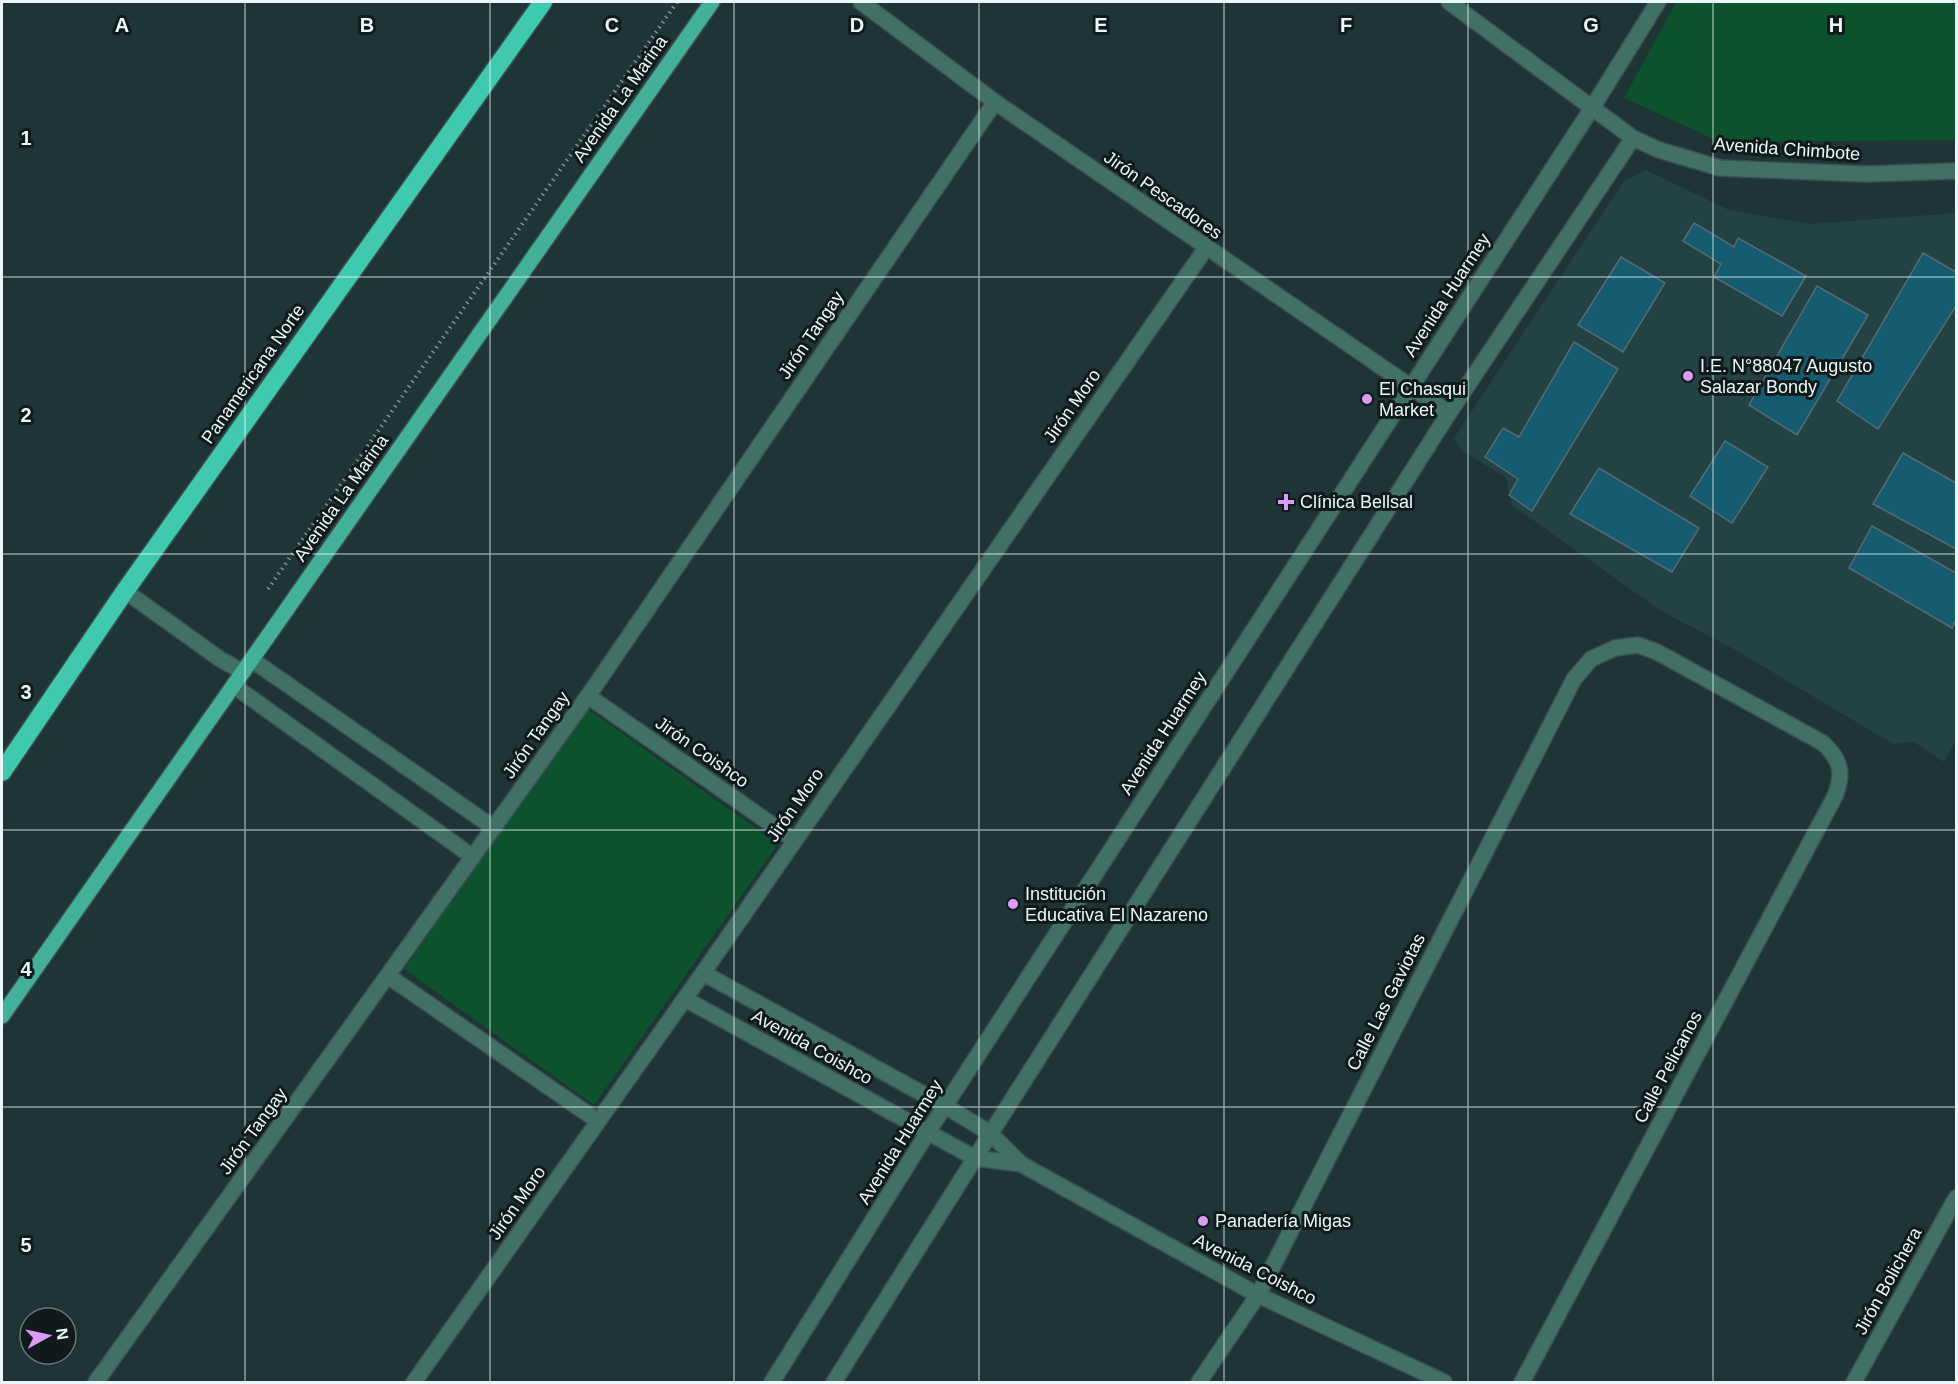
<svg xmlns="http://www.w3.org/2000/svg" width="1958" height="1384" font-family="Helvetica,sans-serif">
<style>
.built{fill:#234244}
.green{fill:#0b522d}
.building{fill:#165c71;stroke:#566b73;stroke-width:1.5}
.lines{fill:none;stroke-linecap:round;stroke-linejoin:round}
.minor-casing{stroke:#3b4f50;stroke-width:18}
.major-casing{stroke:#3b4f50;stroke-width:18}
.highway-casing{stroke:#3b4f50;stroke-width:21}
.path{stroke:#809293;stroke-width:4;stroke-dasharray:1.5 4.5;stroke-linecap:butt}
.minor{stroke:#417065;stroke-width:15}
.major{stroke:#43b09a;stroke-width:15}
.highway{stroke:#3fc9ae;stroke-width:18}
.grid{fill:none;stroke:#ebf8f9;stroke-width:1.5;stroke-opacity:0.55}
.poi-dot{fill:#da9af6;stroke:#101a1a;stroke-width:2}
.labels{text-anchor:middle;stroke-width:6;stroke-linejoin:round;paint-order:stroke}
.street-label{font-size:18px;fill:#ebf8f9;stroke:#101a1a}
.poi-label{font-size:18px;fill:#ebf8f9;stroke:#101a1a;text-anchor:start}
.grid-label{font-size:20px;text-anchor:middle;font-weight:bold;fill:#ebf8f9;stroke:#101a1a;stroke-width:6;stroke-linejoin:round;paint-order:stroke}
</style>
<rect width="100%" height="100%" fill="#1e3435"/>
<polygon class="built" points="1646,170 1729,210 1809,224 1956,213 1956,740 1944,762 1914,742 1893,744 1732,648 1661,611 1512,505 1506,477 1462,451 1454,438 1624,181"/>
<g class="green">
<polygon points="1676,2 1956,2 1956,140 1720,142 1624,98"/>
<polygon points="585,707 778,844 594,1105 404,969"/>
</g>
<g class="building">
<polygon points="1694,223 1734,247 1738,238 1806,276 1782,316 1714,277 1721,264 1683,241"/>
<polygon points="1923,253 1956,272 1956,306 1878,429 1837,401"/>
<polygon points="1621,257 1665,283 1623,352 1578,325"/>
<polygon points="1817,286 1868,315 1797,435 1749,405"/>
<polygon points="1574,342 1618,369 1532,511 1509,495 1518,479 1485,457 1503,428 1519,437"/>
<polygon points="1725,441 1768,467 1732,523 1690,496"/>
<polygon points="1903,453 1956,483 1956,549 1873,504"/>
<polygon points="1599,468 1699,528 1672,572 1570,514"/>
<polygon points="1872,526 1956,573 1956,620 1952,628 1849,568"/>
</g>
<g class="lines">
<g class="minor-casing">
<g id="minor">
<polyline points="861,2 995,102 1449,413"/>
<polyline points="1449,2 1633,138 1659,150 1720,168 1866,174 1956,171"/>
<polyline points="125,591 220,659 243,672"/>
<polyline points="252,660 494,828"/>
<polyline points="234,686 473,857"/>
<polyline points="588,696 794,840"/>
<polyline points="703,973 945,1106 990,1133 1021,1164 1258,1295 1444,1382"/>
<polyline points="388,976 598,1121"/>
<polyline points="685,999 975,1158 1021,1164"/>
<polyline points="96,1382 588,696 995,102"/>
<polyline points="414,1382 703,973 1206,248"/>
<polyline points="772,1382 928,1132 1592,108 1658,2"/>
<polyline points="834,1382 975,1158 1449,413 1633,138"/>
<path d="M1199,1382L1258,1295L1574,679L1591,659L1615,648L1638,645L1657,652L1823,743C1841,760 1844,773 1835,796L1522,1382"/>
<polyline points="1854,1382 1956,1198"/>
</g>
</g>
<g class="major-casing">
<polyline id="major" points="2,1016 712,2"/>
</g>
<g class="highway-casing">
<polyline id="highway" points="2,772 125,591 543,2"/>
</g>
<polyline class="path" points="268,589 677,2"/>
<use href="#minor" class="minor"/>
<use href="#major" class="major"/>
<use href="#highway" class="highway"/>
</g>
<path class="grid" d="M245,2V1382M490,2V1382M734,2V1382M979,2V1382M1224,2V1382M1468,2V1382M1713,2V1382M2,277H1956M2,554H1956M2,830H1956M2,1107H1956"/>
<g class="poi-dot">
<circle cx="1688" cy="376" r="6"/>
<circle cx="1367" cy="399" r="6"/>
<path d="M1283 493h6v6h6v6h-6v6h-6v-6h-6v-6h6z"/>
<circle cx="1013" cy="904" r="6"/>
<circle cx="1203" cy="1221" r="6"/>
</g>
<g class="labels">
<g class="street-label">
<text transform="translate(620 99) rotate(-55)" y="6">Avenida La Marina</text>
<text transform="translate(1787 149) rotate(4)" y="6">Avenida Chimbote</text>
<text transform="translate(1163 195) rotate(35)" y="6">Jirón Pescadores</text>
<text transform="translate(1447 295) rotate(-57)" y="6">Avenida Huarmey</text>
<text transform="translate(811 335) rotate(-56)" y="6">Jirón Tangay</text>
<text transform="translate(253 374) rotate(-55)" y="6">Panamericana Norte</text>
<text transform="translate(1072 406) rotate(-55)" y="6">Jirón Moro</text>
<text transform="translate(341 498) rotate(-55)" y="6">Avenida La Marina</text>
<text transform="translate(1163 733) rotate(-57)" y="6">Avenida Huarmey</text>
<text transform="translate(536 735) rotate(-55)" y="6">Jirón Tangay</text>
<text transform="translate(702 752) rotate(35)" y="6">Jirón Coishco</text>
<text transform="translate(795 805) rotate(-55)" y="6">Jirón Moro</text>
<text transform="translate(1386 1002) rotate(-63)" y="6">Calle Las Gaviotas</text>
<text transform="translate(812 1047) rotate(29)" y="6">Avenida Coishco</text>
<text transform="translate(1668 1067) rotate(-62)" y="6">Calle Pelicanos</text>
<text transform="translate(253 1131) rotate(-54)" y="6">Jirón Tangay</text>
<text transform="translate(900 1142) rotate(-58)" y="6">Avenida Huarmey</text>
<text transform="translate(517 1203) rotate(-55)" y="6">Jirón Moro</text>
<text transform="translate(1255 1269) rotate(27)" y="6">Avenida Coishco</text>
<text transform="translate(1888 1281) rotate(-61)" y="6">Jirón Bolichera</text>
</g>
<g class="poi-label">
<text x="1700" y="372">I.E. N°88047 Augusto<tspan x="1700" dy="21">Salazar Bondy</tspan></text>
<text x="1379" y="395">El Chasqui<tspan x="1379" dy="21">Market</tspan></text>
<text x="1300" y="508">Clínica Bellsal</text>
<text x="1025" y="900">Institución<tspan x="1025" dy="21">Educativa El Nazareno</tspan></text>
<text x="1215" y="1227">Panadería Migas</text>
</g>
</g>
<g class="grid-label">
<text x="122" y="32">A</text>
<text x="367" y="32">B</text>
<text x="612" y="32">C</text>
<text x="857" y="32">D</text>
<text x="1101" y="32">E</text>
<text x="1346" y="32">F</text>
<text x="1591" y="32">G</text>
<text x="1836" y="32">H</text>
<text x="26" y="145">1</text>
<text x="26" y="422">2</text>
<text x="26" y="699">3</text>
<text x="26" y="976">4</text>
<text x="26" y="1252">5</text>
</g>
<rect width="1958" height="1384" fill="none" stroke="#ebf8f9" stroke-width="6"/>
<g transform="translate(48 1336) rotate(82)"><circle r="28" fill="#101a1a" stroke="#687373" stroke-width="1.5"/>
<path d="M0-4.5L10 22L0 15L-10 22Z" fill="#da9af6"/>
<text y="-9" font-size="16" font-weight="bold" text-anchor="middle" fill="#ebf8f9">N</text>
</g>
</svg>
